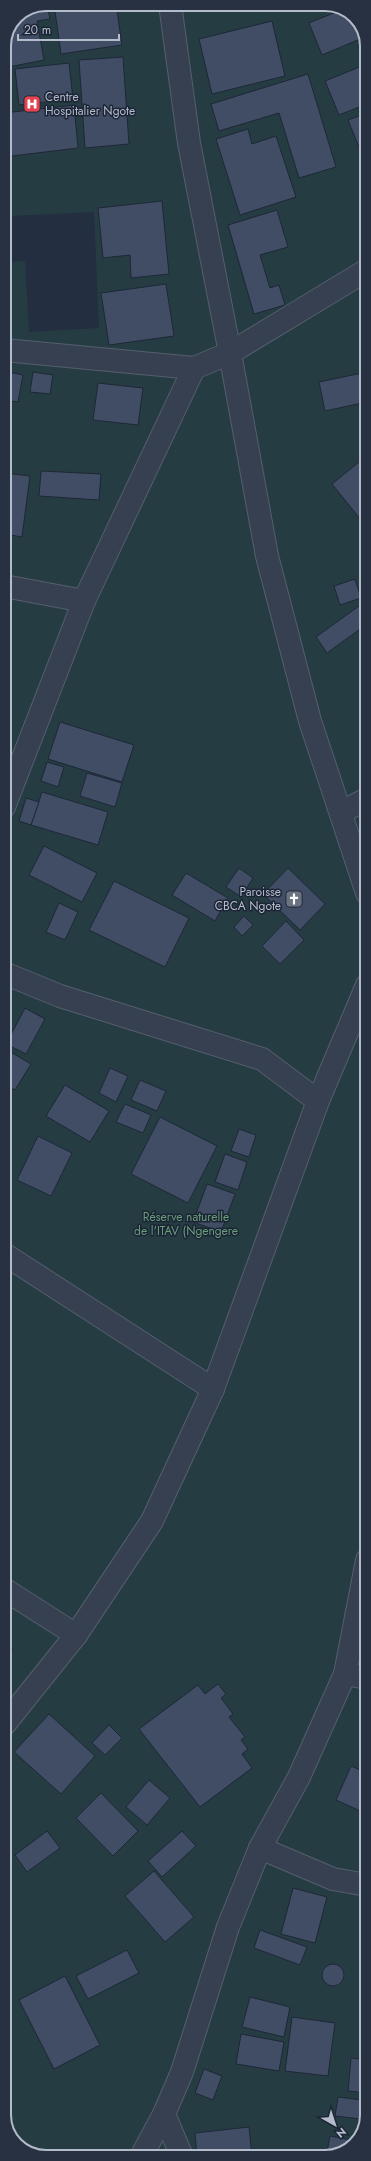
<svg xmlns="http://www.w3.org/2000/svg" width="371" height="2161" font-family="Jost,sans-serif">
<style>
.green{fill:#253d42;fill-rule:evenodd}
.building{fill:#414d64;stroke:#1e2738}
.lines{fill:none;stroke-linecap:round;stroke-linejoin:round}
.minor-casing{stroke:#555e6e;stroke-width:24}
.tertiary-casing{stroke:#555e6e;stroke-width:24}
.minor{stroke:#374051;stroke-width:22}
.tertiary{stroke:#374051;stroke-width:22}
.labels{text-anchor:middle;stroke-width:3;stroke-linejoin:round;paint-order:stroke}
.poi-label{font-size:12px;fill:#b4bbcb;stroke:#1c2536;text-anchor:start}
.park-label{font-size:12px;fill:#699e79;stroke:#1c2536}
.rim{fill:none;stroke:#b4bbcb;stroke-width:2}
</style>
<rect width="100%" height="100%" fill="#232e41"/>
<path class="green" d="M46,4H330L355,16L367,40V2115L356,2143L331,2157H41L16,2145L4,2121V46L16,16ZM94,212L99,328L29,332L25,261L11,262L10,216Z"/>
<g class="building">
<polygon points="47,4 50,19 37,21 44,60 4,68 4,46 16,16"/>
<polygon points="54,4 116,4 122,45 61,54"/>
<polygon points="341,10 355,16 365,37 322,55 309,23"/>
<polygon points="272,21 285,76 212,94 199,39"/>
<polygon points="123,57 129,144 85,148 79,60"/>
<polygon points="69,63 73,99 19,105 15,69"/>
<polygon points="367,64 367,104 339,115 325,81"/>
<polygon points="308,74 336,167 299,178 279,113 219,131 211,104"/>
<polygon points="74,105 78,148 4,157 4,113"/>
<polygon points="367,113 367,155 363,157 348,120"/>
<polygon points="248,129 252,144 276,136 296,197 240,215 216,139"/>
<polygon points="162,201 169,274 131,278 130,255 103,258 98,208"/>
<polygon points="277,210 288,247 260,255 270,288 279,285 285,305 254,314 228,225"/>
<polygon points="4,278 5,278 6,336 4,336"/>
<polygon points="166,284 174,336 109,345 101,293"/>
<polygon points="4,371 23,375 18,402 4,400"/>
<polygon points="33,372 53,375 50,394 30,392"/>
<polygon points="367,372 367,402 325,411 319,382"/>
<polygon points="98,383 143,388 138,425 93,420"/>
<polygon points="4,419 9,420 4,449"/>
<polygon points="367,458 367,515 361,520 332,484 359,462 360,463"/>
<polygon points="41,471 101,474 99,500 39,496"/>
<polygon points="4,473 30,476 22,537 4,534"/>
<polygon points="355,579 361,598 340,605 334,586"/>
<polygon points="359,606 367,617 367,624 327,653 316,637"/>
<polygon points="60,722 134,745 122,782 48,759"/>
<polygon points="47,762 64,767 58,787 41,781"/>
<polygon points="367,772 367,788 360,776"/>
<polygon points="87,773 122,783 115,807 80,796"/>
<polygon points="42,792 108,812 98,845 31,825"/>
<polygon points="26,798 39,802 31,825 19,821"/>
<polygon points="44,846 97,873 82,902 29,875"/>
<polygon points="239,868 253,878 241,897 226,887"/>
<polygon points="288,868 325,904 300,930 263,894"/>
<polygon points="186,873 228,898 215,921 172,895"/>
<polygon points="114,881 189,918 165,967 89,930"/>
<polygon points="59,903 78,912 65,940 46,932"/>
<polygon points="244,916 253,925 242,936 234,927"/>
<polygon points="286,921 304,940 280,964 262,946"/>
<polygon points="25,1008 45,1019 26,1054 6,1044"/>
<polygon points="4,1048 31,1064 15,1090 4,1084"/>
<polygon points="110,1068 128,1076 116,1102 99,1093"/>
<polygon points="140,1080 166,1091 157,1111 131,1100"/>
<polygon points="65,1085 109,1111 90,1142 46,1116"/>
<polygon points="125,1104 151,1115 143,1133 116,1122"/>
<polygon points="160,1117 217,1146 188,1203 131,1174"/>
<polygon points="239,1129 256,1135 249,1157 231,1151"/>
<polygon points="38,1136 72,1153 51,1196 17,1180"/>
<polygon points="225,1154 247,1162 238,1190 215,1182"/>
<polygon points="207,1184 235,1194 221,1232 193,1222"/>
<polygon points="4,1642 13,1649 4,1661"/>
<polygon points="218,1684 226,1694 221,1698 233,1714 229,1717 245,1737 241,1740 248,1749 242,1754 252,1768 200,1807 139,1729 198,1685 205,1694"/>
<polygon points="49,1714 95,1756 61,1794 14,1752"/>
<polygon points="109,1725 122,1738 105,1755 92,1743"/>
<polygon points="351,1766 367,1773 367,1814 336,1800"/>
<polygon points="149,1780 170,1798 147,1825 126,1807"/>
<polygon points="101,1793 138,1831 113,1856 76,1818"/>
<polygon points="47,1831 60,1848 27,1872 15,1855"/>
<polygon points="182,1831 196,1846 162,1877 148,1861"/>
<polygon points="154,1871 194,1917 165,1942 125,1896"/>
<polygon points="293,1888 327,1897 315,1943 281,1934"/>
<polygon points="260,1930 307,1947 300,1965 254,1948"/>
<polygon points="127,1950 139,1973 88,1999 76,1976"/>
<circle cx="333" cy="1975" r="11"/>
<polygon points="65,1976 100,2045 54,2069 19,2000"/>
<polygon points="250,1997 290,2007 284,2037 242,2027"/>
<polygon points="292,2017 335,2023 328,2076 285,2071"/>
<polygon points="241,2034 284,2042 279,2071 236,2064"/>
<polygon points="351,2058 367,2060 367,2093 348,2091"/>
<polygon points="204,2069 222,2076 213,2100 195,2093"/>
<polygon points="338,2097 363,2100 361,2119 335,2116"/>
<polygon points="249,2127 252,2157 197,2157 195,2133"/>
<polygon points="330,2136 357,2141 331,2157 326,2157"/>
</g>
<g class="lines">
<g class="minor-casing">
<g id="minor">
<polyline points="4,350 194,368"/>
<polyline points="4,586 84,601"/>
<polyline points="4,807 84,601 194,368 230,353 367,270"/>
<polyline points="341,812 367,799"/>
<polyline points="4,973 60,996 262,1059 318,1101"/>
<polyline points="4,1254 213,1389"/>
<polyline points="4,1589 76,1635"/>
<polyline points="345,1674 367,1678"/>
<polyline points="260,1848 333,1879 367,1885"/>
<polyline points="164,2114 182,2157"/>
<polyline points="141,2157 164,2114 182,2072 228,1927 260,1848 299,1777 345,1674 367,1560"/>
</g>
</g>
<g class="tertiary-casing">
<g id="tertiary">
<polyline points="170,4 189,143 230,353 267,556 310,721 367,893"/>
<polyline points="4,1725 76,1635 152,1521 213,1389 318,1101 367,985"/>
</g>
</g>
<use href="#minor" class="minor"/>
<use href="#tertiary" class="tertiary"/>
</g>
<defs>
<g id="hospital-square" transform="scale(0.9)"><rect x="-9" y="-9" width="18" height="18" rx="4" fill="#e0444e" stroke="#1c2536"/><path d="M-5-5h3v3.5h4V-5h3V5h-3V1.5h-4V5h-3Z" fill="#fff"/></g>
<g id="church-square" transform="scale(0.9)"><rect x="-9" y="-9" width="18" height="18" rx="4" fill="#6b7280" stroke="#1c2536"/><path d="M-1.2-6h2.4v3.5h3.3v2.4h-3.3V6h-2.4V-.1h-3.3v-2.4h3.3Z" fill="#fff"/></g>
</defs>
<g fill-rule="evenodd">
<use href="#hospital-square" x="32" y="104"/>
<use href="#church-square" x="294" y="899"/>
</g>
<g class="labels">
<g class="poi-label">
<text x="45" y="101">Centre<tspan x="45" dy="14">Hospitalier Ngote</tspan></text>
<text x="281" y="896" text-anchor="end">Paroisse<tspan x="281" dy="14">CBCA Ngote</tspan></text>
</g>
<g class="park-label">
<text x="186" y="1221">Réserve naturelle<tspan x="186" dy="14">de l'ITAV (Ngengere</tspan></text>
</g>
</g>
<path d="M0 0H371V2161H0ZM46 11H325A35 35 0 0 1 360 46V2115A35 35 0 0 1 325 2150H46A35 35 0 0 1 11 2115V46A35 35 0 0 1 46 11Z" fill="#283142" fill-rule="evenodd"/>
<path class="rim" d="M46 11H325A35 35 0 0 1 360 46V2115A35 35 0 0 1 325 2150H46A35 35 0 0 1 11 2115V46A35 35 0 0 1 46 11Z"/>
<g transform="translate(335 2125) rotate(141)" stroke="#1c2536" stroke-width="3" paint-order="stroke">
<path d="M0-3L7 15L0 10L-7 15Z" fill="#b4bbcb"/>
<text y="-6" font-size="11" font-weight="bold" text-anchor="middle" fill="#b4bbcb">N</text>
</g>
<path d="M18 34v6h101v-6" fill="none" stroke="#b4bbcb" stroke-width="2"/>
<text x="24" y="34" font-size="12" fill="#b4bbcb" stroke="#1c2536" stroke-width="3" paint-order="stroke">20 m</text>
</svg>
